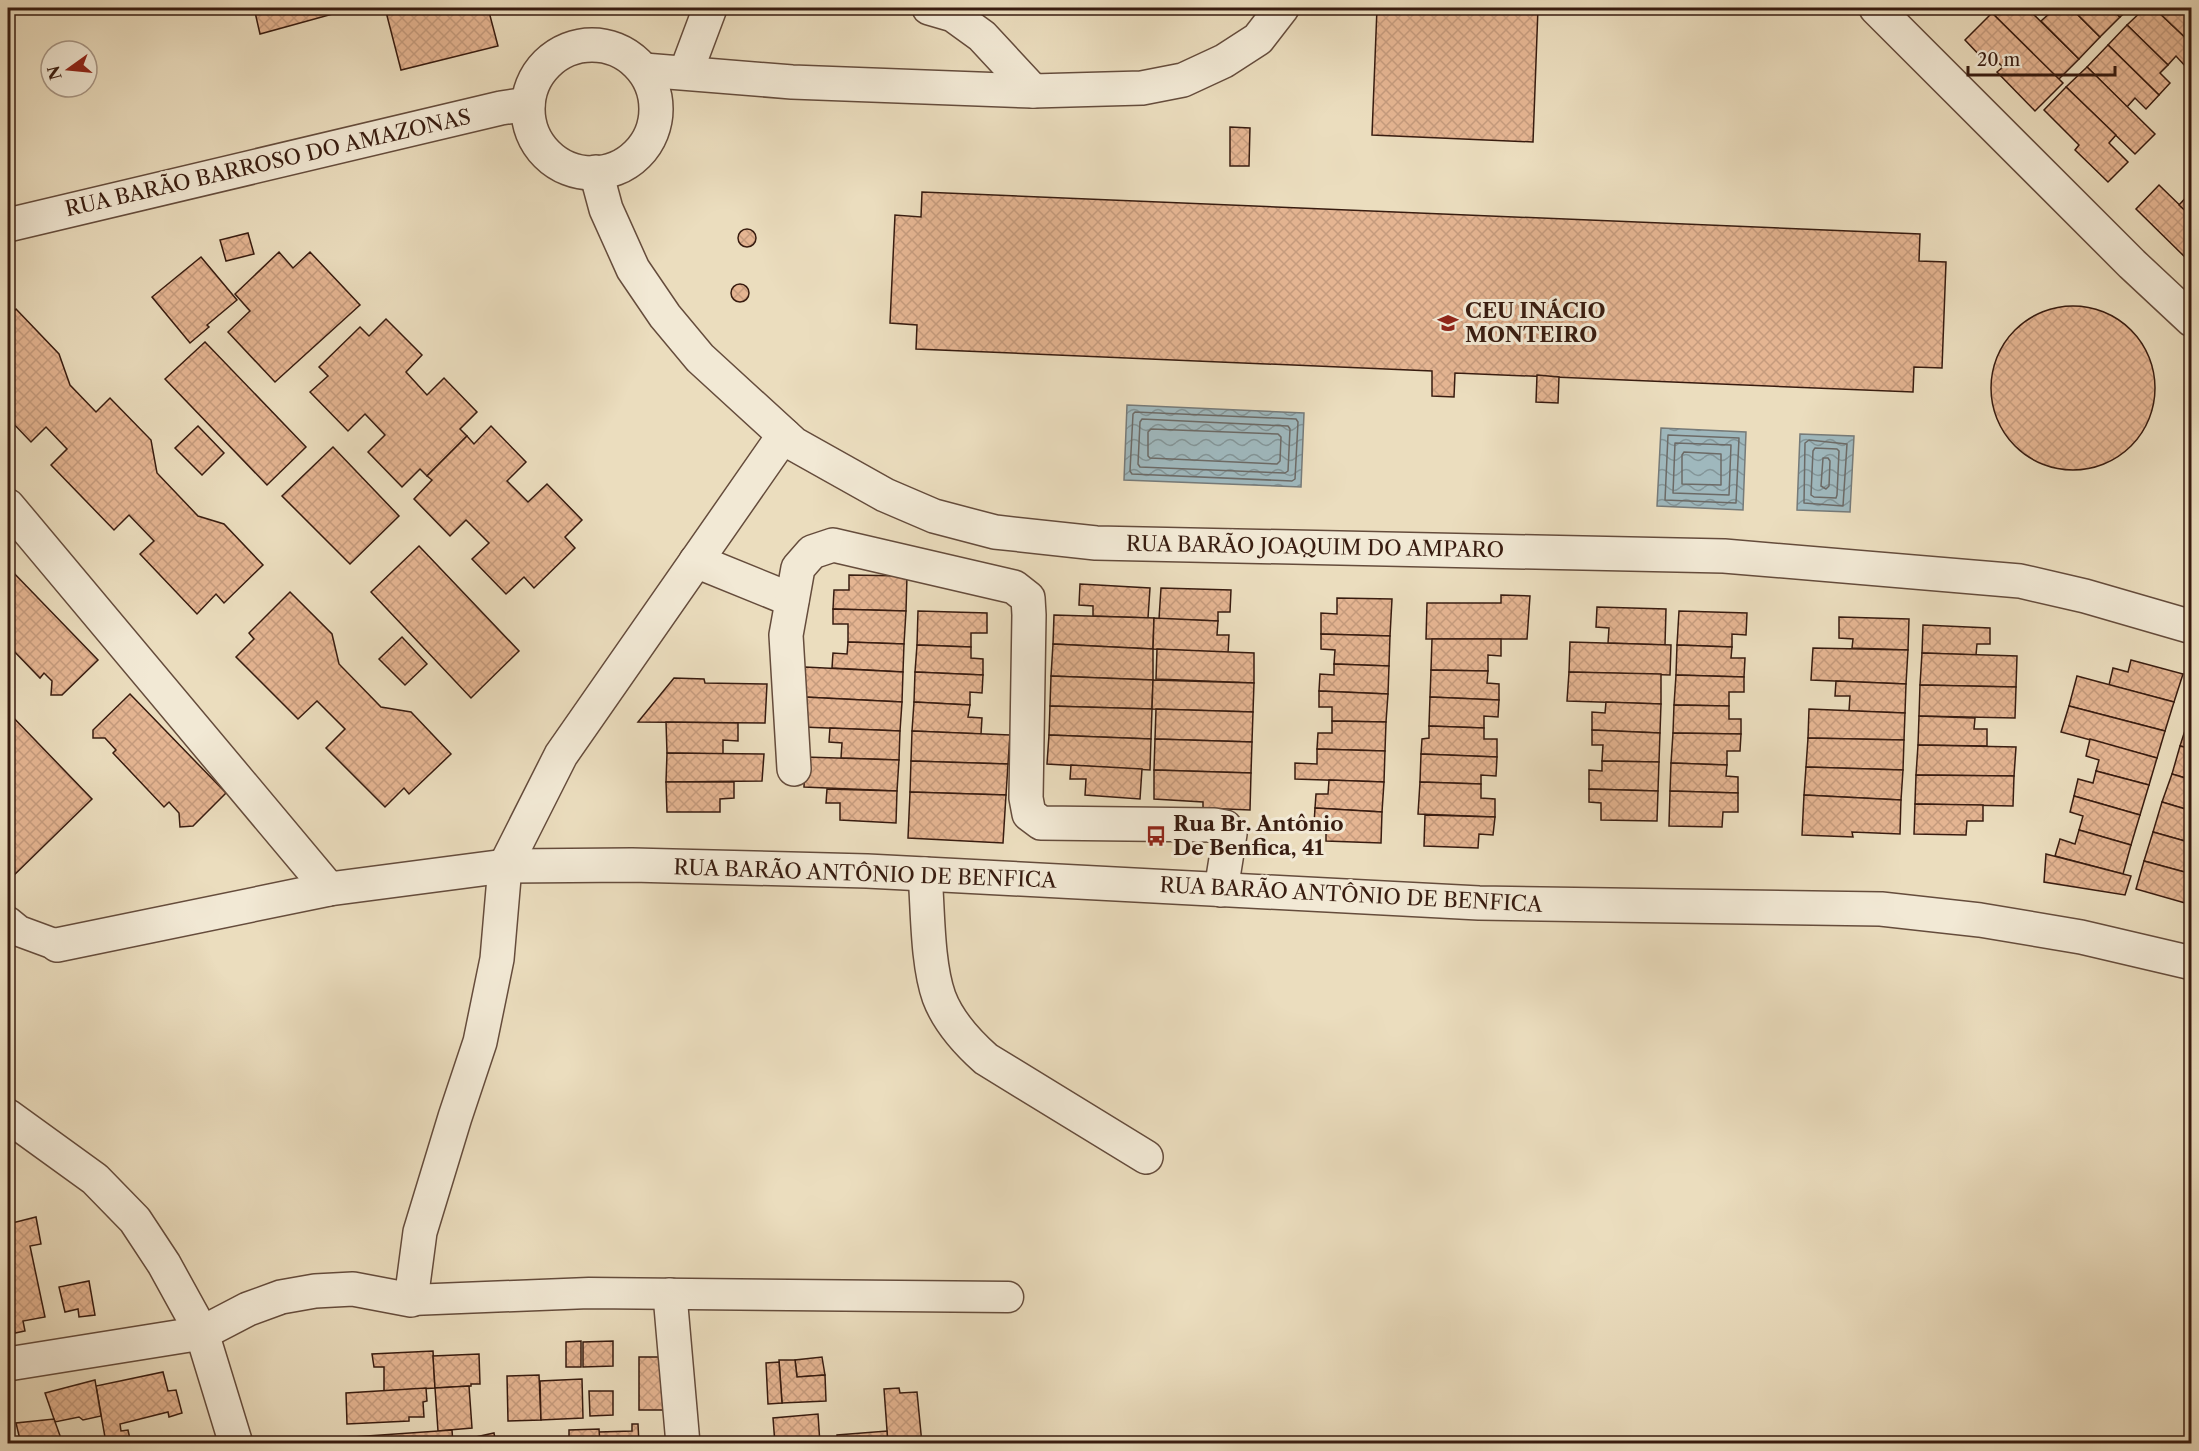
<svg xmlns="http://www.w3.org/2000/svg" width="2199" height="1451" font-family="'Libre Caslon Text',serif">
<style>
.water{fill:url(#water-waves);stroke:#767a78;stroke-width:1.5}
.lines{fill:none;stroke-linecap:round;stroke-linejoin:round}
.shore{stroke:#6c6a66;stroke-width:1.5}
.building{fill:url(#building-cross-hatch);stroke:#381c10;stroke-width:1.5}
.lane-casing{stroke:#654c3c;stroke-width:33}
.street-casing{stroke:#654c3c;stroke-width:36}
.lane{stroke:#f2e9d5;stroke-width:30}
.street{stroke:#f2e9d5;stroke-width:33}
.labels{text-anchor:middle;stroke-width:6;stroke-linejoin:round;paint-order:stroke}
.street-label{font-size:21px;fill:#381c10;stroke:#f2e9d5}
.poi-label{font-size:21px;font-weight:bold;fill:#381c10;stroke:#f2e9d5;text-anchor:start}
</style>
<defs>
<pattern id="water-waves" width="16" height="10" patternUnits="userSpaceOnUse" patternTransform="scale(1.5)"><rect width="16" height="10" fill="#9fb8bd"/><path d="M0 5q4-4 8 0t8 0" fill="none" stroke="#839598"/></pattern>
<pattern id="building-cross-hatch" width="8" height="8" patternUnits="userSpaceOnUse" patternTransform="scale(1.5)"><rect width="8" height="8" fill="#e5b592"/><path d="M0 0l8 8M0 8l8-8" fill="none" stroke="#c59b7d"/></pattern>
</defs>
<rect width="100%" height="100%" fill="#ebddbe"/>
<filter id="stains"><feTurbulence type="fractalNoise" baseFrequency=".00333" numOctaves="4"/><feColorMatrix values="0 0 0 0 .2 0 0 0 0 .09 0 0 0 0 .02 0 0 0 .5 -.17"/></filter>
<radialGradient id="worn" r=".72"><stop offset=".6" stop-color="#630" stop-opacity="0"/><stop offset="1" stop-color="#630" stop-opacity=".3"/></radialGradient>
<g class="water">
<polygon points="1127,405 1304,413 1301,487 1124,480"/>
<polygon points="1661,428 1746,432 1743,510 1657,506"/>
<polygon points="1800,434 1854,436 1850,512 1797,510"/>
</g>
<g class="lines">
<g class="shore">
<polygon points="1135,412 1296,419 1298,422 1295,479 1292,481 1132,474 1130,471 1133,414"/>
<polygon points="1142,419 1288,426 1290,429 1288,471 1285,473 1140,467 1138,464 1140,422"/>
<polygon points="1151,429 1278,434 1281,437 1280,461 1277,464 1150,458 1148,456 1148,432"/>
<polygon points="1668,435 1739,438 1736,503 1665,500"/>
<polygon points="1809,440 1847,444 1843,506 1804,503 1805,443"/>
<polygon points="1675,443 1731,445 1729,495 1673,493"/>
<polygon points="1815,448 1837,449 1839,451 1837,495 1836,498 1814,497 1811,495 1813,451"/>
<polygon points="1684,452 1721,454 1721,485 1682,484 1682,455"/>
<polygon points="1823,458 1828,458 1830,461 1829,486 1826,489 1821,486"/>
</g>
</g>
<g class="building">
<polygon points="254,8 339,8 340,12 260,34"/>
<polygon points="385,8 488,8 498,46 401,70"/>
<polygon points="1377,8 1538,8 1533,142 1372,135"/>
<polygon points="1997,8 2027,8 2079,59 2058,80 1992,13"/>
<polygon points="2045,8 2071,8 2100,37 2079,59 2041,21 2051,12"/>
<polygon points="2071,8 2110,8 2120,17 2100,37"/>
<polygon points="2110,8 2130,8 2120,17"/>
<polygon points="2145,8 2154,8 2192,44 2192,61 2186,67 2176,56 2168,65 2127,25"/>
<polygon points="2154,8 2192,8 2192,44"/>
<polygon points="1992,13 2063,83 2035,111 1997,72 2003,67 1991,56 1986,62 1965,40"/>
<polygon points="2127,25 2168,65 2160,73 2170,83 2159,95 2108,45"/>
<polygon points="2108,45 2159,95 2146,109 2135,98 2127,107 2087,67"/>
<polygon points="2087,67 2155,134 2135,154 2066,87"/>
<polygon points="2066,87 2116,135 2109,143 2128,162 2108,182 2075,150 2079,145 2044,110"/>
<polygon points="1230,127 1250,128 1249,166 1230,166"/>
<polygon points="2159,185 2192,217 2192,264 2136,209"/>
<polygon points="922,192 1920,234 1919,261 1946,262 1942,368 1914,367 1913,392 1455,373 1454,397 1432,396 1432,371 916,349 917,325 890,323 895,215 921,217"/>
<polygon points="2191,192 2192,193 2192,217 2179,205"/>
<circle cx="747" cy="238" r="9"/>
<polygon points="248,233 254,254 226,261 220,240"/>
<polygon points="279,252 293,268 310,252 360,305 275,382 228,332 250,311 235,294"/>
<polygon points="201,257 237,300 207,325 209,327 190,343 152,297"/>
<circle cx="740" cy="293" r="9"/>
<circle cx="2073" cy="388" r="82"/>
<polygon points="16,309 59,354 70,385 96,412 110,398 151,440 157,473 198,516 224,524 263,565 224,603 216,594 197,614 140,554 154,541 129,515 114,530 51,465 67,449 46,427 31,442 8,418 8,318"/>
<polygon points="386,319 422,355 406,372 427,395 444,378 477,412 460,429 467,436 427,476 420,469 402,487 368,452 385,435 365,414 348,431 310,392 328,376 319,367 360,327 369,336"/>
<polygon points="205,342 306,447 267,485 165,379"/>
<polygon points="1537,375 1559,377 1558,403 1536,402"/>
<polygon points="198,426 224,453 202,475 175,448"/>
<polygon points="491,426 526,462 507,481 528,502 547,484 582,520 565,537 575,548 534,588 524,577 506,594 472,559 489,543 466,520 450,536 414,499 432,480 427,476 467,436 474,444"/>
<polygon points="333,447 399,516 350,564 282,496"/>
<polygon points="419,546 519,651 471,698 371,592"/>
<polygon points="8,567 98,660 62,695 51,695 52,681 44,673 40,678 8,645"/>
<polygon points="849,575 907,576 906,611 833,609 834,590 849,590"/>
<polygon points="1080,584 1150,588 1148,618 1093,616 1093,606 1079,605"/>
<polygon points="1161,588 1231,590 1230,612 1218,612 1218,621 1159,619"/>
<polygon points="290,592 332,634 339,664 381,707 411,712 451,754 409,794 404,788 385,807 326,748 345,729 317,701 298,719 236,657 254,639 249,633"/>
<polygon points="1501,595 1530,596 1527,639 1426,639 1427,603 1501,603"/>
<polygon points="1337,598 1392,599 1390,636 1321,634 1321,613 1337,614"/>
<polygon points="1597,607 1666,609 1665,645 1608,643 1609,628 1596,627"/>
<polygon points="833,609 906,611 904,644 848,642 848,624 833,624"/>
<polygon points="918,611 987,613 987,633 971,633 971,647 917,645"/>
<polygon points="1679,611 1747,613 1746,635 1732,634 1732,647 1677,645"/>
<polygon points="1054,615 1154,618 1153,649 1053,644"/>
<polygon points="1839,617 1909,619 1908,650 1852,648 1853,639 1839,638"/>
<polygon points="1154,618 1218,621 1217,635 1229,635 1228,653 1153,649"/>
<polygon points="1923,625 1990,628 1990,644 1977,644 1976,655 1922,653"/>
<polygon points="1321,634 1390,636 1389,666 1334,664 1335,650 1321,649"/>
<polygon points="402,637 427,664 405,685 379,659"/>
<polygon points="1432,639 1501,639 1501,656 1488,655 1488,671 1431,670"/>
<polygon points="848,642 904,644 903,672 832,668 833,653 847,654"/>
<polygon points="1570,642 1671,645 1670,675 1569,672"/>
<polygon points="1053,644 1153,649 1153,680 1051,676"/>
<polygon points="917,645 971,647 971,658 983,659 983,675 915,672"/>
<polygon points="1677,645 1732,647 1731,658 1745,658 1744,677 1676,675"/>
<polygon points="1813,648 1908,650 1906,684 1811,680"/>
<polygon points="1157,649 1254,653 1254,683 1156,679"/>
<polygon points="1922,653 2017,656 2016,687 1920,685"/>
<polygon points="2131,660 2183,674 2174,702 2109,685 2113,668 2128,672"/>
<polygon points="1334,664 1389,666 1388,694 1319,691 1320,674 1334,675"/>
<polygon points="805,667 903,672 902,702 804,697"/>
<polygon points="1431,670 1488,671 1487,683 1499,684 1499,700 1430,697"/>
<polygon points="915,672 983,675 982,693 970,692 970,705 914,702"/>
<polygon points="1569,672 1661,674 1661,704 1567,701"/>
<polygon points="1676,675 1744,677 1744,692 1729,692 1729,706 1674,705"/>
<polygon points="1051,676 1153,680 1152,709 1050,706"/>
<polygon points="2077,676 2174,702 2165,731 2069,706"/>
<polygon points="674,678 704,679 705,683 767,684 765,723 638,722"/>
<polygon points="1153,680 1254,683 1253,712 1152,709"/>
<polygon points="1836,681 1906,684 1905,713 1849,711 1850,696 1835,696"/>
<polygon points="1920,685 2016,687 2015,718 1919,716"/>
<polygon points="1319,691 1388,694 1386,722 1332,721 1332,707 1319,707"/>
<polygon points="130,694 226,793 193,826 180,827 179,813 169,802 164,807 113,753 116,750 105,738 93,738 93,730"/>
<polygon points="804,697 902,702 900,731 803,727"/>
<polygon points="1430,697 1499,700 1498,717 1484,716 1484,728 1429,726"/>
<polygon points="914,702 970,705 968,717 982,718 981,734 912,731"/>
<polygon points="1606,702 1661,704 1660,733 1592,730 1592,712 1605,713"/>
<polygon points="1674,705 1729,706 1729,719 1741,719 1741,734 1673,733"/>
<polygon points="1050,706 1152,709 1151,739 1049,735"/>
<polygon points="2069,706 2165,731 2157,758 2061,732"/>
<polygon points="1156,709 1253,712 1252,742 1155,739"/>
<polygon points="1809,709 1905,713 1904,740 1808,738"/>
<polygon points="8,712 92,799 8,881"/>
<polygon points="1919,716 1975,718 1974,729 1987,729 1987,746 1918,745"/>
<polygon points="2189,718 2192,719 2192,749 2180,746"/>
<polygon points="1332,721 1386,722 1385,751 1317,749 1318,733 1332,733"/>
<polygon points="666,722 738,723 738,741 723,740 723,754 667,753"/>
<polygon points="1429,726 1484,728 1484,739 1497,739 1497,757 1421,754 1422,739 1429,738"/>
<polygon points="830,728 900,731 899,760 841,758 842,743 829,742"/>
<polygon points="1592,730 1660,733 1659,762 1602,761 1603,745 1592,745"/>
<polygon points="912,731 1010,735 1008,764 911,761"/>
<polygon points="1673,733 1741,734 1740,751 1727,751 1727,765 1671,763"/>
<polygon points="1049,735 1151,739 1150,770 1047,764"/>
<polygon points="1808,738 1904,740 1903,770 1806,767"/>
<polygon points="1155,739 1252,742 1251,773 1154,770"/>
<polygon points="2090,739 2157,758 2149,785 2096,771 2099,760 2086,756"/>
<polygon points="1918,745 2016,747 2014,776 1916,775"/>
<polygon points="2180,746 2192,749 2192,780 2172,774"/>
<polygon points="1317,749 1385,751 1384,782 1295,779 1295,763 1317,764"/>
<polygon points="667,753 764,754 762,781 666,782"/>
<polygon points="1421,754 1497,757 1496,776 1481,775 1481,784 1420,782"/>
<polygon points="805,757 899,760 897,791 804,787"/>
<polygon points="911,761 1008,764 1006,795 910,792"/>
<polygon points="1602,761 1659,762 1658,791 1589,789 1589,770 1602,771"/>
<polygon points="1671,763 1727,765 1726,776 1738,777 1738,793 1670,791"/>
<polygon points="1071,765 1142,769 1140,799 1085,795 1086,779 1070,779"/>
<polygon points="1806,767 1903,770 1901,800 1804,795"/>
<polygon points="1154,770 1251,773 1250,810 1203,808 1203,802 1154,799"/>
<polygon points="2096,771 2149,785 2140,815 2074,796 2078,779 2093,783"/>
<polygon points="2172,774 2192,780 2192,811 2162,802"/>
<polygon points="1916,775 2014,776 2013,806 1915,804"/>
<polygon points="1329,780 1384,782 1382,812 1315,808 1316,794 1328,794"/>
<polygon points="666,782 734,782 734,798 720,799 720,812 667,812"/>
<polygon points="1420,782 1481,784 1481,798 1495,799 1495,817 1418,814"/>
<polygon points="827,789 897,791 896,823 840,820 840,803 826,803"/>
<polygon points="1589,789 1658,791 1657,821 1601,820 1601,803 1589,802"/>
<polygon points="1670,791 1738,793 1738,812 1723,812 1722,827 1669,826"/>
<polygon points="910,792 1006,795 1003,843 908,838"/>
<polygon points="1804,795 1901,800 1900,834 1852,832 1853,837 1802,835"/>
<polygon points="2074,796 2140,815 2131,845 2079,830 2083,816 2070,812"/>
<polygon points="2162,802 2192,811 2192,843 2153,832"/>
<polygon points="1915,804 1983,805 1983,821 1967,821 1966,835 1914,834"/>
<polygon points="1315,808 1382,812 1381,843 1326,841 1326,824 1314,824"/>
<polygon points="1425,815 1495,817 1493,835 1479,834 1478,848 1424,846"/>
<polygon points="2079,830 2131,845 2123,874 2055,856 2060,839 2075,844"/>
<polygon points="2153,832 2192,843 2192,874 2144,861"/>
<polygon points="2046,854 2131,876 2125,895 2044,882"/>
<polygon points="2144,861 2192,874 2192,905 2136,889"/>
<polygon points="36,1217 41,1244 30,1246 45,1317 23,1321 25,1331 15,1333 8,1299 8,1224"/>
<polygon points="89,1281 95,1315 79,1317 78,1309 65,1312 59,1287"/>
<polygon points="581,1341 581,1367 566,1367 566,1342"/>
<polygon points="613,1341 613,1366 583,1367 583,1342"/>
<polygon points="433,1351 435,1388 384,1391 384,1367 374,1367 372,1354"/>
<polygon points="479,1354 480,1384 471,1384 471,1386 435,1388 433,1356"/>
<rect x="639" y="1357" width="27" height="53"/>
<polygon points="822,1357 825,1375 797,1377 795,1360"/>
<polygon points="779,1360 795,1360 797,1377 825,1375 826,1401 782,1403"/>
<polygon points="779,1362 782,1403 768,1404 766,1363"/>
<polygon points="163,1372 168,1391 176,1390 182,1413 169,1417 168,1412 120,1424 121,1431 128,1430 130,1439 106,1443 96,1386"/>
<polygon points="539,1375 541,1420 508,1421 507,1376"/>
<polygon points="582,1379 583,1418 541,1420 540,1381"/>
<polygon points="95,1380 101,1416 83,1420 79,1417 55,1422 45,1393"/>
<polygon points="469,1386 472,1428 438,1431 435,1388"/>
<polygon points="426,1388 427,1401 423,1402 424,1417 409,1417 409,1421 347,1424 346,1393"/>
<polygon points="899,1388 900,1393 917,1392 922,1444 888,1444 884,1389"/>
<polygon points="589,1391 613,1391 613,1415 590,1416"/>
<polygon points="818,1414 820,1444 775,1444 773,1418"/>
<polygon points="54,1419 63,1444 21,1444 16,1423"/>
<polygon points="632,1424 638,1424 639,1444 600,1444 599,1432 632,1431"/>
<polygon points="599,1429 600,1444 569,1444 569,1430"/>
<polygon points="452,1430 453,1444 340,1444 339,1438"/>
<polygon points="887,1431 888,1444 837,1444 837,1435"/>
<polygon points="494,1433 496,1444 466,1444 466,1439"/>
</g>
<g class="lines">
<g class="lane-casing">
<g id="lane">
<polyline points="8,922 19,931 57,945"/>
<polyline points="411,1300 589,1293 1008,1297"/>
</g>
</g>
<g class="street-casing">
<g id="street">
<polyline points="929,8 953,15 982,36 1033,91"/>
<polyline points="1876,8 2132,264 2192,320"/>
<circle cx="592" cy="109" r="64"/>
<polyline points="644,70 792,82 1033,91 1142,88 1183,80 1224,61 1258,39 1282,8"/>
<polyline points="686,72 710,8"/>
<polyline points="596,172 606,209 633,269 665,316 700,358 794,444 885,495 934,516 995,532 1096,543 1724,556 2020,581 2085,596 2192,627"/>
<polyline points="8,225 501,108 528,104"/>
<polyline points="8,506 329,889"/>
<polyline points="696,561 792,600"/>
<polyline points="794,769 786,635 798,568 812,552 833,545 1014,587 1028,598 1029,615 1026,798 1029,814 1041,823 1214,825 1225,827 1230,834 1221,890"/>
<path d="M925,874C928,911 927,963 939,997C948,1021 968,1043 986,1059L1146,1157"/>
<polyline points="57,945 329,889 505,866 632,865 867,871 1479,903 1881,909 1980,920 2081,937 2192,963"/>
<polyline points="8,1116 95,1179 135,1220 164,1264 202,1333 236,1444"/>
<polyline points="670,1295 683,1444"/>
<polyline points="8,1364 202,1333 248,1309 281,1297 315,1291 353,1289 411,1300 420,1232 455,1117 480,1042 497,959 505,866 561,755 784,435"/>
</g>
</g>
<use href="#lane" class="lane"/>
<use href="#street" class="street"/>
</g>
<defs>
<g id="school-bare" transform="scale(1.62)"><path d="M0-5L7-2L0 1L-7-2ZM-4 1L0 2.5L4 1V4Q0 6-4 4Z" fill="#8f2418" stroke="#f2e9d5" stroke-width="2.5" paint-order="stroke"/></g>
<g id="bus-bare" transform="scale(1.62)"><path d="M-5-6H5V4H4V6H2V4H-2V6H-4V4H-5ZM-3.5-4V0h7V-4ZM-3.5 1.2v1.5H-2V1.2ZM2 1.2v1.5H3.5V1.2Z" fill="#8f2418" stroke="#f2e9d5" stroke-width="2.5" paint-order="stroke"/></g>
</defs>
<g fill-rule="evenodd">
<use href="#school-bare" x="1448" y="323"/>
<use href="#bus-bare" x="1156" y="836"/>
</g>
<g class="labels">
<g class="street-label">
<text transform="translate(268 163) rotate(-13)" y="7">RUA BARÃO BARROSO DO AMAZONAS</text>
<text transform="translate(1315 547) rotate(1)" y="7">RUA BARÃO JOAQUIM DO AMPARO</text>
<text transform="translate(865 874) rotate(2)" y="7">RUA BARÃO ANTÔNIO DE BENFICA</text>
<text transform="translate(1351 895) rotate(3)" y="7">RUA BARÃO ANTÔNIO DE BENFICA</text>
</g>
<g class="poi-label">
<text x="1465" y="318">CEU INÁCIO<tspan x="1465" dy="24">MONTEIRO</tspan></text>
<text x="1173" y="831">Rua Br. Antônio<tspan x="1173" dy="24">De Benfica, 41</tspan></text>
</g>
</g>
<rect width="2199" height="1451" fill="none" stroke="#ebddbe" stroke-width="30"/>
<rect x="9" y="9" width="2181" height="1433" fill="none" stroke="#381c10" stroke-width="3"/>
<rect x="15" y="15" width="2169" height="1421" fill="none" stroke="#381c10" stroke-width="1.5"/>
<g transform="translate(69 69) rotate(255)"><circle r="28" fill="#f2e9d5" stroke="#a89786" stroke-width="1.5"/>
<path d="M0-4.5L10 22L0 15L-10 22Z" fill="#8f2418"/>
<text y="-9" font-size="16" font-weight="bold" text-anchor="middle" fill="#381c10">N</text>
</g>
<path d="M1968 66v9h147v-9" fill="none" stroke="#381c10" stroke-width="3"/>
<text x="1977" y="66" font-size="18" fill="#381c10" stroke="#f2e9d5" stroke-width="4.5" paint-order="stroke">20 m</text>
<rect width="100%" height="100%" filter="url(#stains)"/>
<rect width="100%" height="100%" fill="url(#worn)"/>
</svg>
